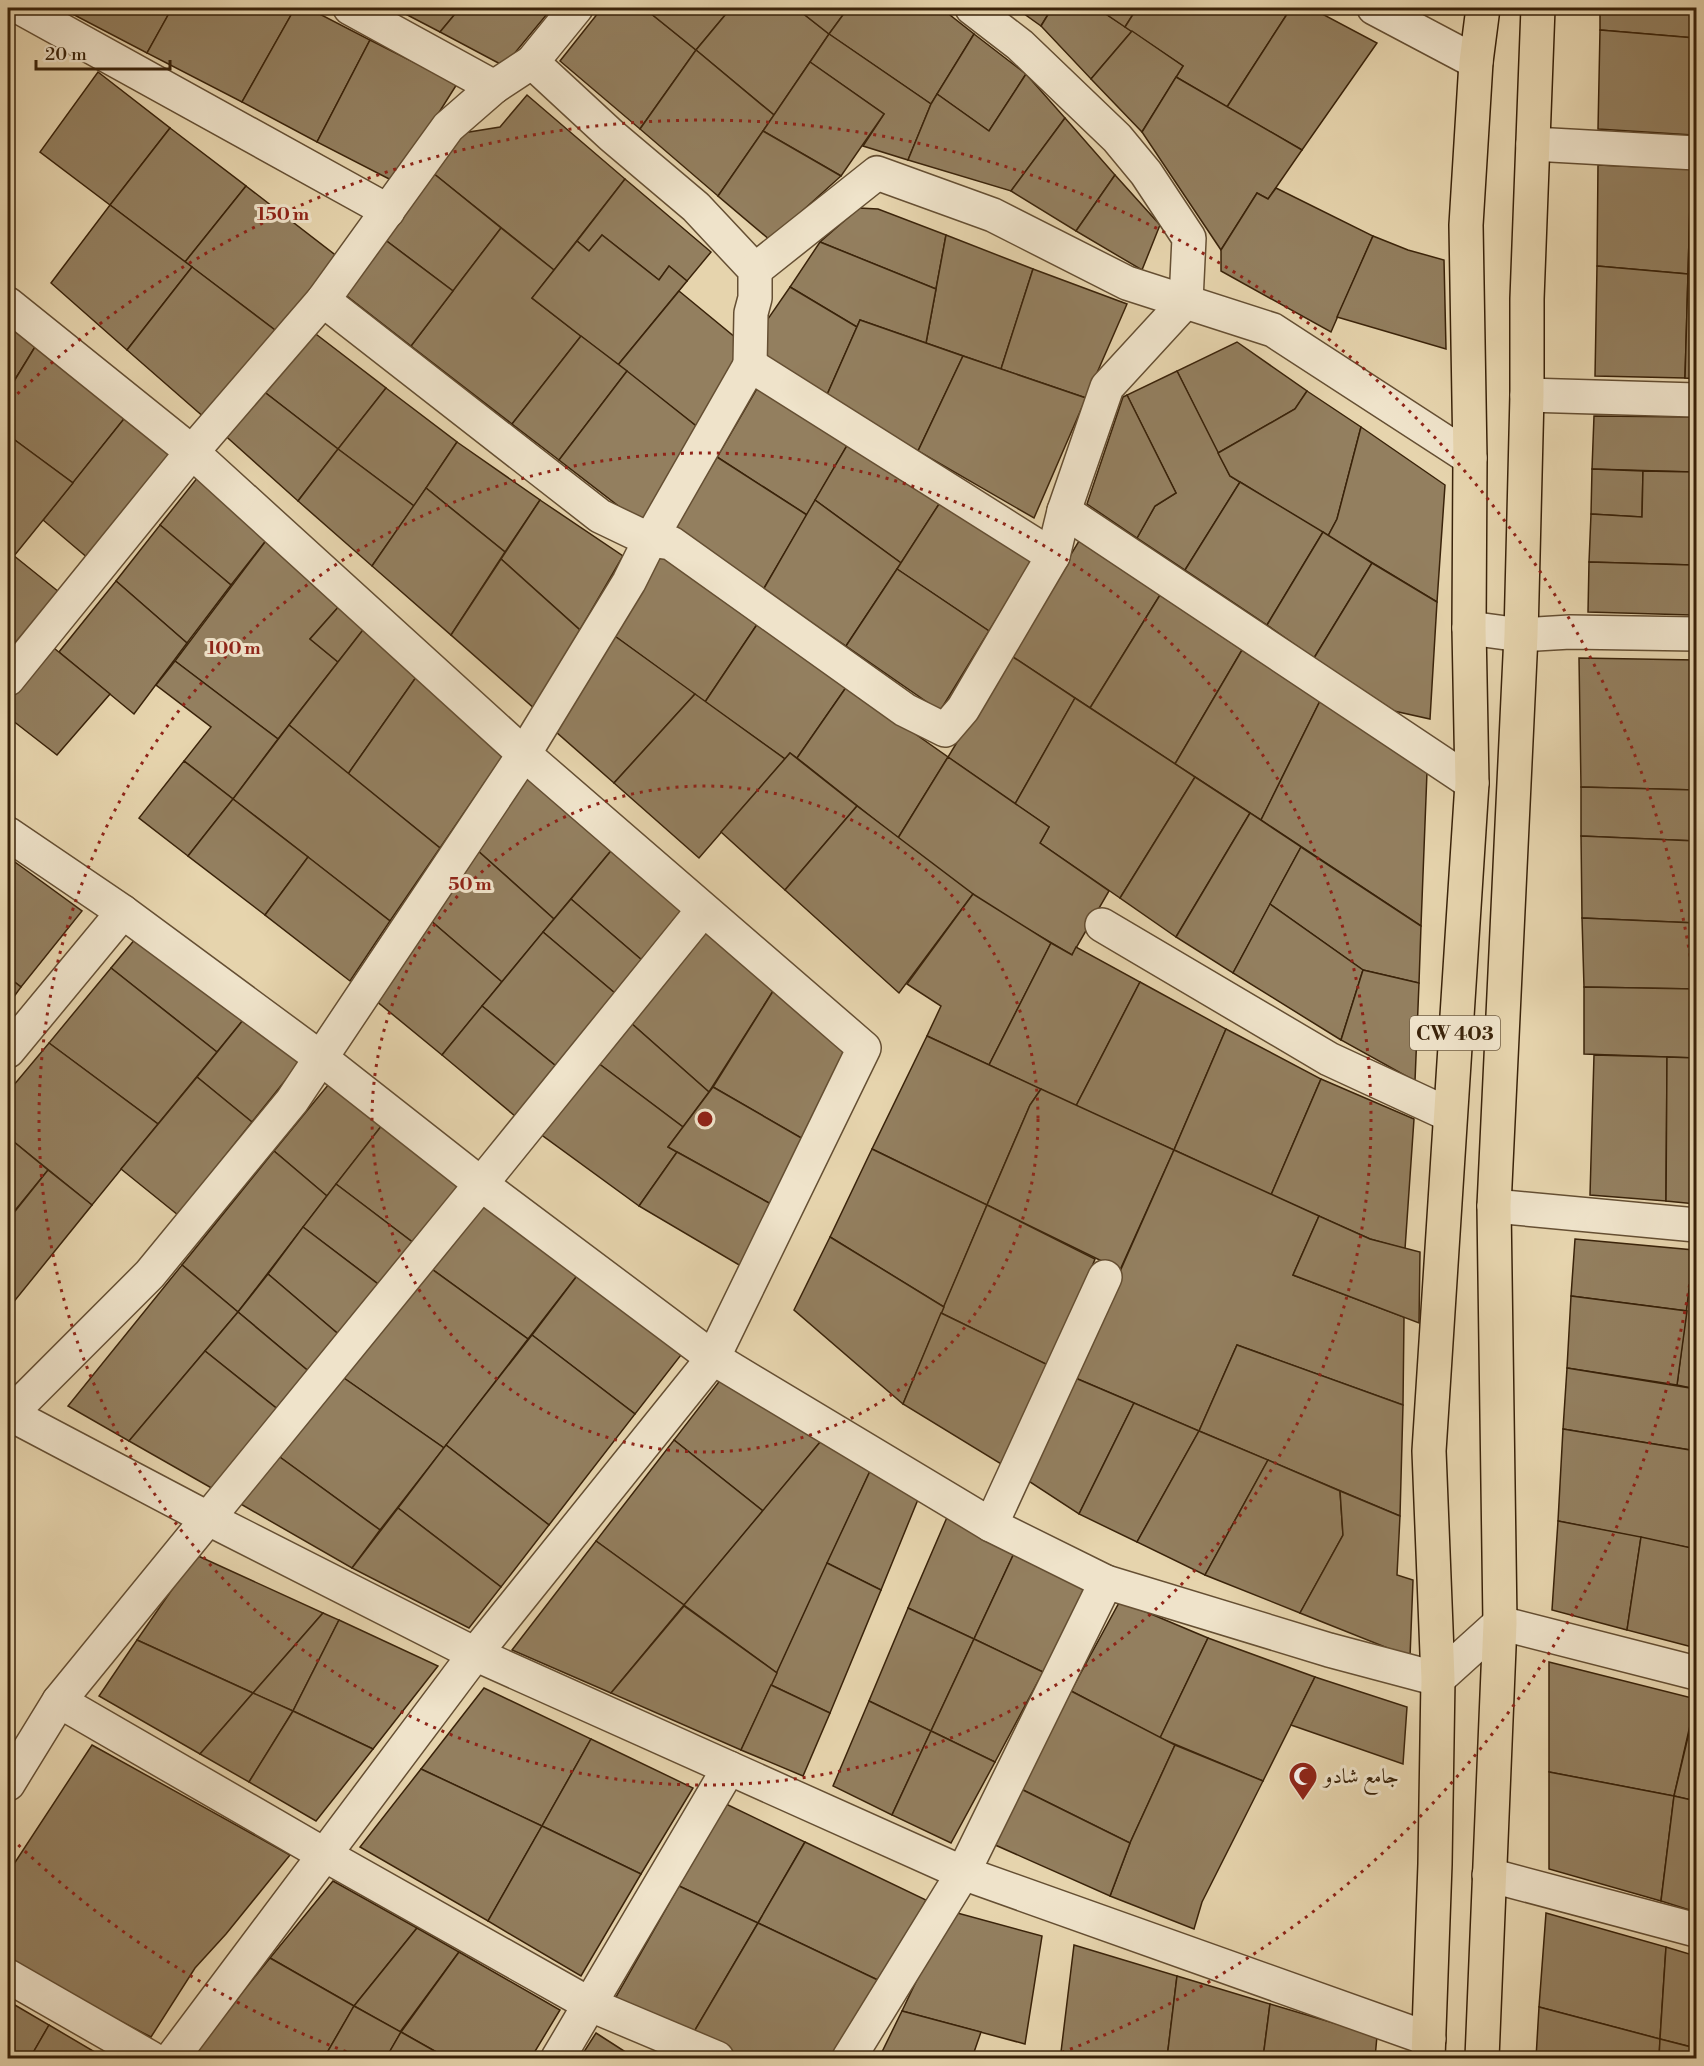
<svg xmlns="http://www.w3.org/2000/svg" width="1704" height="2066" font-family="'Libre Bodoni',Amiri,serif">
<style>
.building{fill:#937f5f;stroke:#3a230a;stroke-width:1.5}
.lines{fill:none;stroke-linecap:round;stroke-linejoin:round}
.street-casing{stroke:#654f33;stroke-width:36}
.primary-casing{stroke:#3a230a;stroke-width:36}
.street{stroke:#efe3ca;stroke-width:33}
.primary{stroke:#e6d4ad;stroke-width:33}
.ring{fill:none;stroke:#8f2418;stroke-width:3;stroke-dasharray:3 6}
.labels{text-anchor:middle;stroke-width:6;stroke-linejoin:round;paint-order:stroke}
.shield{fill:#efe3ca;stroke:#705d44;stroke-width:1.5}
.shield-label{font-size:20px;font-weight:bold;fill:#3a230a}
.poi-label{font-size:21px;fill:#3a230a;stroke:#efe3ca;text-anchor:start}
.centre{fill:#8f2418;stroke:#efe3ca;stroke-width:3}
.ring-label{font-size:18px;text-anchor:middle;font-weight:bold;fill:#8f2418;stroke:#efe3ca;stroke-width:6;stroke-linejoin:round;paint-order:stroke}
</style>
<rect width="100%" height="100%" fill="#e6d4ad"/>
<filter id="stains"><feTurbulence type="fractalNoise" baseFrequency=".00333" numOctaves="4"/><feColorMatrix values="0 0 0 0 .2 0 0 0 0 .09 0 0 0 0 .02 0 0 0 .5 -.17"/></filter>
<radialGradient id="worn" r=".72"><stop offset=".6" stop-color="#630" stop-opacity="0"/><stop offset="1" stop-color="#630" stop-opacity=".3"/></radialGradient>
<g class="building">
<polygon points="61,8 172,8 147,53"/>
<polygon points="172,8 295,8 242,102 147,53"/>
<polygon points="295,8 308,8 370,40 317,142 242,102"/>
<polygon points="394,8 460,8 440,32"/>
<polygon points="460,8 552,8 504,66 440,32"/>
<polygon points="602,8 644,8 696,50 640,129 560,61"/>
<polygon points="644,8 731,8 696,50"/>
<polygon points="731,8 796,8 829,34 774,115 696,50"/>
<polygon points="796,8 848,8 829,34"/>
<polygon points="848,8 941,8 974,34 931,104 829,34"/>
<polygon points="1016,8 1052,8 1041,26"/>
<polygon points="1052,8 1097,8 1132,31 1091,79 1041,26"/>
<polygon points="1097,8 1137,8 1125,27"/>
<polygon points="1137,8 1291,8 1227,107 1176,77 1183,66 1125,27"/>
<polygon points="1291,8 1311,8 1377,43 1302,150 1227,107"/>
<polygon points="1600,8 1695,8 1695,38 1600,30"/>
<rect x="1695" y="8" width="1" height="30"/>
<polygon points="1600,30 1695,38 1693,135 1598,129"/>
<polygon points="1132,31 1183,66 1142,132 1091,79"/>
<polygon points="829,34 931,104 908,160 863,146 884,114 810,62"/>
<polygon points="974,34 1026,74 989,131 937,94"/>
<polygon points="1695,38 1696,38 1696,135 1693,135"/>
<polygon points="370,40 457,84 395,182 317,142"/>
<polygon points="696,50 774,115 718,196 640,129"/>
<polygon points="810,62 884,114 841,176 763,131"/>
<polygon points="98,72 170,128 110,205 40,152"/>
<polygon points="1026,74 1065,118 1011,191 908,160 931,104 937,94 989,131"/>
<polygon points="1176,77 1302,150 1268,199 1257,193 1221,250 1142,132"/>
<polygon points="527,95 625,179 554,270 433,173 463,133 500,127"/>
<polygon points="1065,118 1115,175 1076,231 1011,191"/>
<polygon points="170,128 246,186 185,262 110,205"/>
<polygon points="763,131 841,176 770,240 718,196"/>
<polygon points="1598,165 1691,169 1688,274 1597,266"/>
<polygon points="1691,169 1696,170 1696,274 1688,274"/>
<polygon points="433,173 501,228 453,291 384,239"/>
<polygon points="1115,175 1160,225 1142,270 1076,231"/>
<polygon points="625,179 711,252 687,281 669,266 659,280 602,235 589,251 577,241"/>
<polygon points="246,186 338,257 279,333 185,262"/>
<polygon points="1276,188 1373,236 1331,332 1221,271 1221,250 1257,193 1268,199"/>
<polygon points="110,205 192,267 127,350 51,283"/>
<polygon points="859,208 878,209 946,235 936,289 820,242"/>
<polygon points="501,228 554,270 532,298 581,336 512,424 411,346"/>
<polygon points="602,235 659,280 669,266 687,281 618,365 532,298 577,241 589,251"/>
<polygon points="946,235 1033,269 1001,369 926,343"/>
<polygon points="1373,236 1408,250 1444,260 1446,349 1337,317"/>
<polygon points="384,239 453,291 411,346 343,293"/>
<polygon points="820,242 936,289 926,343 860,320 857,327 790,287"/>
<polygon points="1597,266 1688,274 1685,378 1595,376"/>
<polygon points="192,267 279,333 206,419 127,350"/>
<polygon points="1033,269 1127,304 1086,398 1001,369"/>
<polygon points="1688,274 1696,274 1696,379 1685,378"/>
<polygon points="790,287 857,327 826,397 758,358 761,329"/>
<polygon points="679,291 742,343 700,429 618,365"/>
<polygon points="8,320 38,342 8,391"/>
<polygon points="860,320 963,356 918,451 826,397"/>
<polygon points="308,328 386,388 338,449 258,387"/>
<polygon points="581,336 627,371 559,460 512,424"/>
<polygon points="38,342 131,410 73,483 8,435 8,391"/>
<polygon points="1237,342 1307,391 1295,409 1218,453 1177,371"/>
<polygon points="963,356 1086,398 1034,518 918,451"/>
<polygon points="627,371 700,429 643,525 559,460"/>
<polygon points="1177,371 1230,476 1240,482 1185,570 1137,538 1155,506 1176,493 1127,395"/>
<polygon points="759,385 849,442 807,515 717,457"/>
<polygon points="258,387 338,449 298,501 220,431"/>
<polygon points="386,388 457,442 414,506 338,449"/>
<polygon points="1307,391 1361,427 1337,519 1328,536 1230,476 1218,453 1295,409"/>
<polygon points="1127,395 1176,493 1155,506 1137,538 1087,504 1123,397"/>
<polygon points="131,410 178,452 89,559 43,520"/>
<polygon points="1594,416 1695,417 1694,472 1592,469"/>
<polygon points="1695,417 1696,417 1696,516 1693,516"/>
<polygon points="1361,427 1445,485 1437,602 1328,536 1337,519"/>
<polygon points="8,435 73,483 14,556 8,551"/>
<polygon points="457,442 540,500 505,552 426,488"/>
<polygon points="849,442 941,501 901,563 815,500"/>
<polygon points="338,449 414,506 372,566 298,501"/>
<polygon points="717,457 807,515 763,590 674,529"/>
<polygon points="1592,469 1643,471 1642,517 1591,514"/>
<polygon points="1643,471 1694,472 1692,565 1589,562 1591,514 1642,517"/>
<polygon points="198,477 268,538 231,585 160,525"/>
<polygon points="1240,482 1323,532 1267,625 1185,570"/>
<polygon points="426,488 505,552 451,635 372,566"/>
<polygon points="540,500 623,556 580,630 501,559"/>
<polygon points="815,500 901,563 846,646 763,590"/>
<polygon points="941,501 1034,559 989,631 897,569"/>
<polygon points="1693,516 1696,516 1696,615 1691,615"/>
<polygon points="160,525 231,585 187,643 116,581"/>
<polygon points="1323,532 1372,563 1314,658 1267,625"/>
<polygon points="268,538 341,604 310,639 338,662 278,739 175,661"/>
<polygon points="1079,541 1160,595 1090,708 1010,655"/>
<polygon points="8,551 59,592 8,651"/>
<polygon points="659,554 758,623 705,702 612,634"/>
<polygon points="501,559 580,630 535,709 451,635"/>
<polygon points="1589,562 1692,565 1691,615 1588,612"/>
<polygon points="1372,563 1437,602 1430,719 1394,711 1314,658"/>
<polygon points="897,569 989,631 940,711 846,646"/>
<polygon points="116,581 187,643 134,714 59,652"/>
<polygon points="1160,595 1242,650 1175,764 1090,708"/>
<polygon points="341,604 366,626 338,662 310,639"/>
<polygon points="758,623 847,686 797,758 790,753 785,759 705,702"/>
<polygon points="366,626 419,673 348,774 289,725"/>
<polygon points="612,634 695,694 614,783 555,731"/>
<polygon points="49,644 110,694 57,755 8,717 8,693"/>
<polygon points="1242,650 1320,701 1261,820 1175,764"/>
<polygon points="1010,655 1075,698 1015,804 948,757"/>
<polygon points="1579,658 1696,660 1696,790 1581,787"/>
<polygon points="175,661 278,739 233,799 184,761 211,727 156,685"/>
<polygon points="419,673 507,750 440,848 348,774"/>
<polygon points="847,686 948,757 898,838 797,758"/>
<polygon points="695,694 785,759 699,858 614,783"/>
<polygon points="1075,698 1195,777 1120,898 1040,843 1049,827 1015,804"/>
<polygon points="1320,701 1427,772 1421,926 1261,820"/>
<polygon points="289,725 440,848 390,921 233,799"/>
<polygon points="790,753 857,806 785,890 721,832"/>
<polygon points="948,757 1049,827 1040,843 1109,891 1072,955 982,902 898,838"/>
<polygon points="184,761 233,799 188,856 139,818"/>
<polygon points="531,772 615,846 554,919 477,850"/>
<polygon points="1195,777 1250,813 1176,937 1120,898"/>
<polygon points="1581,787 1696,790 1696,841 1581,836"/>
<polygon points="233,799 308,857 265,915 188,856"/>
<polygon points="857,806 973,894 899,993 785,890"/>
<polygon points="1250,813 1301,847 1233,973 1176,937"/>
<polygon points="1581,836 1696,841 1696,923 1582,918"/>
<polygon points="615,846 686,909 643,961 571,899"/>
<polygon points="1301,847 1421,926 1419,983 1363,970 1270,904"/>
<polygon points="477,850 554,919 502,982 430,920"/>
<polygon points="8,857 82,911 21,987 8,977"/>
<polygon points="308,857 390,921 350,981 265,915"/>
<polygon points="973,894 1051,943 989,1065 927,1036 941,1006 907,984"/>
<polygon points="571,899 643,961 616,994 543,932"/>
<polygon points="1270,904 1363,970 1341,1040 1233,973"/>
<polygon points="1582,918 1696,923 1696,989 1584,987"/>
<polygon points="430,920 502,982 442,1055 375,1000"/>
<polygon points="709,929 775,988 709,1092 631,1023"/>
<polygon points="141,932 248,1014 217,1052 111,968"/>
<polygon points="543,932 616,994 556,1066 482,1006"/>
<polygon points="1051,943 1072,955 1076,947 1140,982 1076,1106 989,1065"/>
<polygon points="111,968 217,1052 158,1124 49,1043"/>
<polygon points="1363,970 1419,983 1415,1081 1341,1040"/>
<polygon points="8,977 21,987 8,1005"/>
<polygon points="1140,982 1226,1029 1174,1150 1076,1106"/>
<polygon points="1584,987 1696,989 1696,1058 1584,1054"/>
<polygon points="775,988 850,1054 810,1143 713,1087"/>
<polygon points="482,1006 556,1066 515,1116 442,1055"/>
<polygon points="248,1014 304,1057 252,1122 197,1077"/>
<polygon points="631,1023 709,1092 683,1127 598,1063"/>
<polygon points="1226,1029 1321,1079 1271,1195 1174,1150"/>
<polygon points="927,1036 1041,1089 1030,1105 987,1205 872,1149"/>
<polygon points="49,1043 158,1124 92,1205 8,1137 8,1092"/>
<polygon points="1594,1055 1667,1057 1666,1201 1590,1195"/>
<polygon points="1667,1057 1696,1058 1696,1204 1666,1201"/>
<polygon points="598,1063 683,1127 668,1147 677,1152 639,1206 539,1133"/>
<polygon points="197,1077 252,1122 178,1215 121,1169"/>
<polygon points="333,1079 386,1120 327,1196 274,1151"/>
<polygon points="1321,1079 1414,1119 1405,1249 1370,1239 1271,1195"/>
<polygon points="713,1087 810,1143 780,1209 668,1147"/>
<polygon points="1041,1089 1174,1150 1120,1270 987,1205 1030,1105"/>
<polygon points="386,1120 464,1180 415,1244 336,1184"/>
<polygon points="8,1137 48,1170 8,1219"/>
<polygon points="872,1149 987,1205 944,1307 830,1237"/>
<polygon points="1174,1150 1319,1216 1293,1275 1404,1317 1403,1405 1237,1345 1199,1431 1073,1377"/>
<polygon points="274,1151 327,1196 238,1312 182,1265"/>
<polygon points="677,1152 780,1209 751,1272 639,1206"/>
<polygon points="48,1170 92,1205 8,1309 8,1220"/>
<polygon points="336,1184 415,1244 382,1287 303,1227"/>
<polygon points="485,1196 583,1268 528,1339 429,1267"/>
<polygon points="987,1205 1095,1259 1052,1367 941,1313"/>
<polygon points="1319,1216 1370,1239 1420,1252 1419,1323 1293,1275"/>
<polygon points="303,1227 382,1287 343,1338 268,1274"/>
<polygon points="830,1237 944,1307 903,1404 794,1310"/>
<polygon points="1575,1239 1694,1250 1687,1311 1571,1296"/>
<polygon points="1694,1250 1696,1250 1696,1389 1677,1385"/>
<polygon points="182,1265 238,1312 129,1441 68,1406"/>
<polygon points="429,1267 528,1339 444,1448 341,1376"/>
<polygon points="583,1268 688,1346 635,1414 532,1335"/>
<polygon points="268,1274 343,1338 312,1374 238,1312"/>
<polygon points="1571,1296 1687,1311 1677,1385 1567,1368"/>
<polygon points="238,1312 312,1374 280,1411 205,1351"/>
<polygon points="941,1313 1052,1367 1006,1467 903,1404"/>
<polygon points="532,1335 635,1414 549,1525 446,1445"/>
<polygon points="1237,1345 1403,1405 1400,1516 1199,1431"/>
<polygon points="205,1351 280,1411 215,1490 129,1441"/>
<polygon points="1567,1368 1696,1389 1696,1451 1563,1429"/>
<polygon points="725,1374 821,1441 763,1511 674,1440"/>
<polygon points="341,1376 444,1448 380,1530 277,1455"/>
<polygon points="1073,1377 1134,1403 1079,1514 1027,1480"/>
<polygon points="1134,1403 1199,1431 1137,1542 1079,1514"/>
<polygon points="1563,1429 1696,1451 1696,1549 1558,1521"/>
<polygon points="1199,1431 1268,1460 1205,1575 1137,1542"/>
<polygon points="674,1440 763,1511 684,1605 596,1541"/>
<polygon points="821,1441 871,1469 777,1673 684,1605"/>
<polygon points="446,1445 549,1525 501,1587 398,1508"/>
<polygon points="277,1455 380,1530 352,1568 239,1503"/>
<polygon points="1268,1460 1340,1491 1343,1535 1300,1613 1205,1575"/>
<polygon points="871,1469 919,1497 881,1590 827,1563"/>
<polygon points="1340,1491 1400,1516 1397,1575 1413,1580 1410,1657 1300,1613 1343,1535"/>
<polygon points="398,1508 501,1587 469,1628 352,1568"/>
<polygon points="948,1515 1016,1549 974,1639 908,1608"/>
<polygon points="1558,1521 1641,1537 1627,1630 1552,1610"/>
<polygon points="1641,1537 1696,1549 1696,1648 1627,1630"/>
<polygon points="596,1541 684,1605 611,1693 512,1650"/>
<polygon points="1016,1549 1090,1586 1043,1672 974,1639"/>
<polygon points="196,1555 323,1613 253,1693 137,1640"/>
<polygon points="827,1563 881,1590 830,1713 771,1685"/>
<polygon points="1120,1601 1208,1638 1160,1738 1071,1691"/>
<polygon points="684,1606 777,1673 741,1750 611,1693"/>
<polygon points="908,1608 974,1639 931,1731 869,1701"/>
<polygon points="323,1613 339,1620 293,1711 253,1693"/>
<polygon points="339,1620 438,1666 373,1749 293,1711"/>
<polygon points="1208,1638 1315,1677 1263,1781 1160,1738"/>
<polygon points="974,1639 1043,1672 995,1762 931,1731"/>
<polygon points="137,1640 253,1693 200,1754 99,1696"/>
<polygon points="1549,1662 1696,1699 1674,1796 1549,1772"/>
<polygon points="1315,1677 1407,1707 1403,1764 1291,1725"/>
<polygon points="771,1685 830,1713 803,1776 741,1750"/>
<polygon points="484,1688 591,1739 542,1826 421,1769"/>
<polygon points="1071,1691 1175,1745 1130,1843 1019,1788"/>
<polygon points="253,1693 293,1711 249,1782 200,1754"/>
<polygon points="869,1701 931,1731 892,1815 833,1786"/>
<polygon points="1696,1703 1696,1801 1674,1796"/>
<polygon points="293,1711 373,1749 316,1821 249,1782"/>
<polygon points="931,1731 995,1762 951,1843 892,1815"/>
<polygon points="591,1739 693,1788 641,1874 542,1826"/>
<polygon points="92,1745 290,1855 226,1934 195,1968 151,2037 45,1982 8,1959 8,1873"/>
<polygon points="1175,1745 1263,1781 1202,1902 1194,1929 1110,1896 1130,1843"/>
<polygon points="421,1769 542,1826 488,1921 360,1847"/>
<polygon points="1549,1772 1674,1796 1661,1901 1549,1869"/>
<polygon points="1019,1788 1130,1843 1110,1896 993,1844"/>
<polygon points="1674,1796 1696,1801 1696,1912 1661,1901"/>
<polygon points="726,1804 805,1842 758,1923 679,1886"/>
<polygon points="542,1826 641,1874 581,1976 488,1921"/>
<polygon points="805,1842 926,1900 882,1982 758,1923"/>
<polygon points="333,1881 417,1928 354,2006 270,1958"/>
<polygon points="679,1886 758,1923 688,2042 616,1997"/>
<polygon points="950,1911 1042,1936 1025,2044 902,2011"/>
<polygon points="1546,1913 1666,1947 1660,2039 1539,2007"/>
<polygon points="758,1923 882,1982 841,2058 714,2058 688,2042"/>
<polygon points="417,1928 459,1952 400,2032 354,2006"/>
<polygon points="1074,1945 1177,1976 1167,2058 1087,2058 1061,2052"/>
<polygon points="1666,1947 1696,1956 1696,2048 1660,2039"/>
<polygon points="459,1952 560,2010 531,2058 447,2058 401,2032"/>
<polygon points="270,1958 354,2006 324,2058 190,2057"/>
<polygon points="1177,1976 1270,2004 1263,2058 1167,2058"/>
<polygon points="8,2001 49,2025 30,2058 8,2058"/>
<polygon points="1270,2004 1377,2036 1375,2058 1263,2058"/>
<polygon points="354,2006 401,2032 386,2058 324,2058"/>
<polygon points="1539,2007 1660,2039 1659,2058 1536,2058"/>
<polygon points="902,2011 981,2032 972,2058 879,2058"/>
<polygon points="49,2025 105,2058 30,2058"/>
<polygon points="401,2032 447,2058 386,2058"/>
<polygon points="596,2033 635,2058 580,2058"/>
<polygon points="1660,2039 1695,2048 1694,2058 1659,2058"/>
<polygon points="1061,2052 1087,2058 1060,2058"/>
</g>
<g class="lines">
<g class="street-casing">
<g id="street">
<polyline points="21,8 388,211"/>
<polyline points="350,8 494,87 532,62 612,136 696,207 755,270 755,298 751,313 750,365"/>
<polyline points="1374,8 1476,62"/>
<polyline points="532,62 576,8"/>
<polyline points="1533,144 1696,153"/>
<polyline points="755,270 877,173 993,215 1127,283 1273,330 1470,458"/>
<polyline points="323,300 600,516 650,540 671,543 905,710 945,730 963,709 1053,556 1064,511 1107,387 1186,301 1189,238 1146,173 1117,138 1020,45 972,8"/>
<polyline points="8,304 192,452 524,754 864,1048 713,1358 475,1654 172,2058"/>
<polyline points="1527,395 1696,400"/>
<polyline points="1064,511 1472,783"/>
<polyline points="1469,628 1521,635 1570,632 1696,634"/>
<polyline points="8,679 192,452 323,300 448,127 494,87"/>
<polyline points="8,834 123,912 322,1059 481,1184 713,1358 991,1525 1106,1582 1329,1650 1438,1679 1500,1623 1696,1673"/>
<polyline points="703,910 481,1184 59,1701 325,1855 591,2005 717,2058"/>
<polyline points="1102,925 1329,1059 1450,1115"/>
<polyline points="8,1051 123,912"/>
<polyline points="1494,1206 1696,1225"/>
<polyline points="8,1413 209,1519 475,1654 963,1873 1429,2039"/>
<polyline points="10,1414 150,1274 292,1101 524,754 629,582 650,540 750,365 1053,556"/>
<polyline points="991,1525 1105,1277"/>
<polyline points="8,1784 59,1701"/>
<polyline points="1489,1875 1696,1930"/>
<polyline points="8,1976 151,2058"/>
<polyline points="558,2058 729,1768"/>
<polyline points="849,2058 963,1873 1106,1582"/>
</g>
</g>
<g class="primary-casing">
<g id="primary">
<polyline points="1428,2058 1435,1864 1438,1679 1429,1451 1472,783 1469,628 1470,458 1466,225 1476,62 1483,8"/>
<polyline points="1482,2058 1500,1623 1494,1206 1521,635 1527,395 1527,299 1538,8"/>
</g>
</g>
<use href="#street" class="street"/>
<use href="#primary" class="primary"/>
</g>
<g class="ring">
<circle cx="705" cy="1119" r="333"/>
<circle cx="705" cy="1119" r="666"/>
<path d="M1695 1249A999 999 0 0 1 1047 2058M363 2058A999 999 0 0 1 11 1838M11 400A999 999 0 0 1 1695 989"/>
</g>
<defs>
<g id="mosque-pin" transform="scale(1.5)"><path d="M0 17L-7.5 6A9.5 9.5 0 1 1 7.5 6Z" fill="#8f2418" stroke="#efe3ca"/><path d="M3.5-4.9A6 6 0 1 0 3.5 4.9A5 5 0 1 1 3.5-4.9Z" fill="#fff"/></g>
</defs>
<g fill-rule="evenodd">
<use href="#mosque-pin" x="1303" y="1776"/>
</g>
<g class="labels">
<rect class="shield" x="1410" y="1016" width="90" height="34" rx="4.5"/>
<g class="shield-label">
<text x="1455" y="1040">CW 403</text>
</g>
<g class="poi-label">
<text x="1324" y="1783">جامع شادو</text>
</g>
</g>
<circle cx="705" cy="1119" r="9" class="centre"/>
<g class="ring-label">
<text x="283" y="220">150 m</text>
<text x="234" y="654">100 m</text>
<text x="470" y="890">50 m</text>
</g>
<rect width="1704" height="2066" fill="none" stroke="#e6d4ad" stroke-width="30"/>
<rect x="9" y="9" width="1686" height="2048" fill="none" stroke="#3a230a" stroke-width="3"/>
<rect x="15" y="15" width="1674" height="2036" fill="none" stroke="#3a230a" stroke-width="1.5"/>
<path d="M36 60v9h134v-9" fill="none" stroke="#3a230a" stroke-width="3"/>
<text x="45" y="60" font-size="18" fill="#3a230a" stroke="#efe3ca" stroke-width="4.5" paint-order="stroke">20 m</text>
<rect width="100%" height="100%" filter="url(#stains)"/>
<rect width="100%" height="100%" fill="url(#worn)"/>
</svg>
